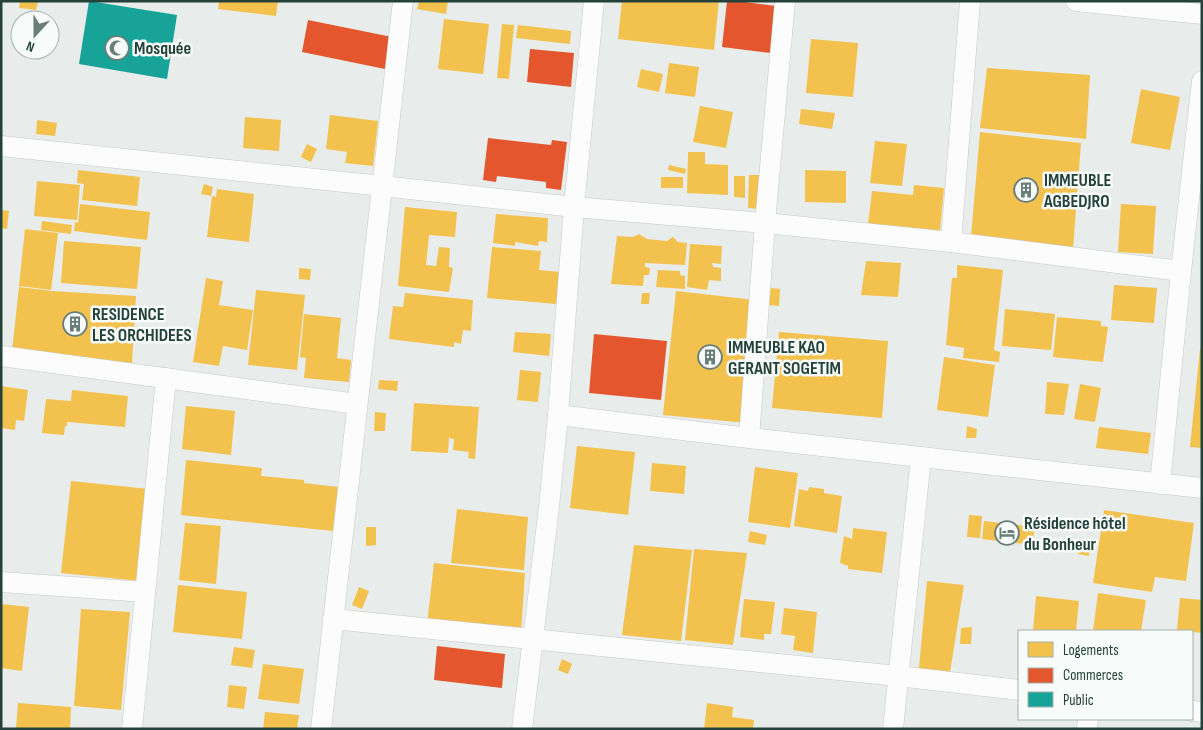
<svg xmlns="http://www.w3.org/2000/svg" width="1203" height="730" font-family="'Sofia Sans Condensed',sans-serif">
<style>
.homes{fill:#f2c14e}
.shops{fill:#e4572e}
.public{fill:#17a398}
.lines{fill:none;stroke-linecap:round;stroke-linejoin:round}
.minor-casing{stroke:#c5cac8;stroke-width:21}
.minor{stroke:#fcfcfc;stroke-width:20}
.labels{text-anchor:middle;stroke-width:5;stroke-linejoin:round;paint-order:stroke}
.poi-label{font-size:18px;font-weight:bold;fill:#24423a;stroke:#f7fbf9;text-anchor:start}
</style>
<rect width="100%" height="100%" fill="#e8edeb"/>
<g class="homes">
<polygon points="20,1 38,2 36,10 19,8"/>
<polygon points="219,1 278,1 276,16 218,9"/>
<polygon points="419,1 448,1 446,14 417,9"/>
<polygon points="622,1 719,1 714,50 618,39"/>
<polygon points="444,19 489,24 483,74 438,69"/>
<polygon points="502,24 514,25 509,79 497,78"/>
<polygon points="518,25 571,31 570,44 516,38"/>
<polygon points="811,39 858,43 853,97 806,93"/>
<polygon points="669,63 699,67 695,97 665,93"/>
<polygon points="987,68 1090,75 1086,139 980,128"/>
<polygon points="641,69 663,74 659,92 637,87"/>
<polygon points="1141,89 1180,97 1170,150 1131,143"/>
<polygon points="700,106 733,112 726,148 693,142"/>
<polygon points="801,109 835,113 832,129 799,124"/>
<polygon points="330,115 378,121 373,166 345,163 347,152 326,149"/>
<polygon points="245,117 281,120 279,151 243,148"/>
<polygon points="37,120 57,123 55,136 36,134"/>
<polygon points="980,132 1081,143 1073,249 971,237"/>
<polygon points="875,141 907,144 902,186 870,183"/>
<polygon points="307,144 317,149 311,162 301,157"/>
<polygon points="688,152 705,152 705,164 728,165 728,195 687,193"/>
<polygon points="669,165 686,169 685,174 668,170"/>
<polygon points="78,170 140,177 137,206 82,200 84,184 77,183"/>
<polygon points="805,170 846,171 846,203 805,202"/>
<polygon points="749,175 760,175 759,209 748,208"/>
<polygon points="734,176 745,176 745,198 734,197"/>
<rect x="661" y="177" width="22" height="11"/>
<polygon points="37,181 80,185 77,220 34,216"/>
<polygon points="204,184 213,187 211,196 201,194"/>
<polygon points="914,185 944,188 940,231 868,224 872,191 913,195"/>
<polygon points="217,189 254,194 249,242 207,237 212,196 216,197"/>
<polygon points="80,204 150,212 147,240 74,231 75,222 78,223"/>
<polygon points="1121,204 1156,206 1153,254 1118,252"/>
<polygon points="405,207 457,212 455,237 429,235 426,265 436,266 439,247 450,248 449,267 453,268 449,292 398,286"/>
<polygon points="1,210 9,211 7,229 1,228"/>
<polygon points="496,214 548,218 547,242 539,241 538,246 515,242 515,246 493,243"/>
<polygon points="42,221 72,225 71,234 41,230"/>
<polygon points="25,229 58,233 51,290 19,286"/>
<polygon points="639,234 647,239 667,241 673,237 678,242 687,243 685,265 645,263 645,267 650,268 649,275 644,275 643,286 611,284 617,236 633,237"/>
<polygon points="64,241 141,247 137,289 61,283"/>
<polygon points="690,244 722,246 721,264 712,263 713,267 721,268 721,281 709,280 707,290 687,287"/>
<polygon points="492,247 541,251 539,270 560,272 556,304 487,298"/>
<polygon points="866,261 901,263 898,297 861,295"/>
<polygon points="957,265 1003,270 994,350 1000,352 999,362 963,358 964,348 946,345 952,278 957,278"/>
<polygon points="299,268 311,269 310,280 299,279"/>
<polygon points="658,270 680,271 680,275 685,276 685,289 656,287"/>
<polygon points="206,278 223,281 219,305 253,310 247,350 223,346 219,366 193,362"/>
<polygon points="1114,285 1157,288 1154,323 1111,320"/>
<polygon points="19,287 52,291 136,296 132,363 12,351"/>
<polygon points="771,288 780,289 779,306 768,305"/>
<polygon points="256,290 305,295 297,370 248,365"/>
<polygon points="676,291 755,300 747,423 663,415"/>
<polygon points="405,293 473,300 471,331 463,330 461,344 454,342 454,347 389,339 393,306 403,307"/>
<polygon points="642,293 650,293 649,304 641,304"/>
<polygon points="1005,309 1055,314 1051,350 1002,346"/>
<polygon points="304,314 341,318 337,358 351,360 349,382 304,378 306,358 300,357"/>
<polygon points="1057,317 1101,321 1101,326 1108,327 1103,362 1053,357"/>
<polygon points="515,332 551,334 549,356 513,352"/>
<polygon points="779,332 888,341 882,418 772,408"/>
<polygon points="1200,349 1202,349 1202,448 1190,447"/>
<polygon points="944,357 995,365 988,417 937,410"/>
<polygon points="520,370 541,372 538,402 517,400"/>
<polygon points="379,380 398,381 397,391 378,389"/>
<polygon points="1047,382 1069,384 1064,415 1045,414"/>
<polygon points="1080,384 1101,388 1095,422 1074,419"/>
<polygon points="1,386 28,390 24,421 16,420 15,430 1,428"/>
<polygon points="72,390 128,396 125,427 67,422 67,426 65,426 64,435 42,433 46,399 71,401"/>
<polygon points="414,403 479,407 475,459 468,458 469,452 453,450 454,439 449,438 448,453 411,451"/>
<polygon points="186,406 235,411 231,455 182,449"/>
<polygon points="375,412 386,413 385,431 374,431"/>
<polygon points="967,426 977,429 976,438 966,438"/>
<polygon points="1099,427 1151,433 1148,454 1096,448"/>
<polygon points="577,446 635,452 628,515 570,508"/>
<polygon points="186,460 262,468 261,476 304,480 304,483 338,487 333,531 181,515"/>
<polygon points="652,463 686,466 684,494 650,491"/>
<polygon points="755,467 798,473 790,528 748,522"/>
<polygon points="71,481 149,489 140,581 61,573"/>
<polygon points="809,487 824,489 824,493 842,496 837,533 794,526 799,489 808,491"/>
<polygon points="457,509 528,517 524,570 451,563"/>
<polygon points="1104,510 1194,523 1186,581 1155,577 1152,592 1093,583"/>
<polygon points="969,515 982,516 980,538 967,537"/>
<polygon points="984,521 1035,527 1032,545 982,539"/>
<polygon points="185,523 221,526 216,584 179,580"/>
<polygon points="366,527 376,527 376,545 366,546"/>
<polygon points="853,528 887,532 882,573 848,569 848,566 840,563 844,536 852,539"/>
<polygon points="750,531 767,535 765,545 748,542"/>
<polygon points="1080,543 1090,545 1089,556 1078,554"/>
<polygon points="634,545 692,550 681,641 622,635"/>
<polygon points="694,549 747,553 733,645 685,640"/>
<polygon points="434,563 525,573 521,633 427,624"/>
<polygon points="927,581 964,585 950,672 919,668"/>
<polygon points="178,585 247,592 242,639 173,632"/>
<polygon points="359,587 369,591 362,609 352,605"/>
<polygon points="1098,593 1146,600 1141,631 1093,631"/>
<polygon points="1036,596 1079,601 1076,631 1033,631"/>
<polygon points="1180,598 1202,600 1202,633 1177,630"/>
<polygon points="744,599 775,602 771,634 764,634 764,640 740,637"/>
<polygon points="1,604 29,607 22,671 1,668"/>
<polygon points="784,608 817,612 813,653 793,650 795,636 781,634"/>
<polygon points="81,609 130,612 121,710 74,706"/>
<polygon points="972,627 971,644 960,644 961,628"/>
<polygon points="234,647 255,650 252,668 231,665"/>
<polygon points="562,659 572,664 568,674 558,670"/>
<polygon points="263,664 304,669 299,704 258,699"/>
<polygon points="229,685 247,687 244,709 227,707"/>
<polygon points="18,703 71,707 70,729 16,729"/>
<polygon points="707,703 733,707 732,717 754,720 753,729 704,729"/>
<polygon points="265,712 299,715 297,729 263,729"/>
</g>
<g class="shops">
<polygon points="727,1 737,1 777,6 771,53 722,47"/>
<polygon points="308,20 392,37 385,69 302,52"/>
<polygon points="530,49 574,53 571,87 527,82"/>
<polygon points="488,138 551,145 552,140 567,142 561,190 546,188 546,182 497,176 496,182 483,180"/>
<polygon points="594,334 667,341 661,400 589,393"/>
<polygon points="437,646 505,654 502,688 434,680"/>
</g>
<polygon class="public" points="89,1 177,15 167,79 79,64"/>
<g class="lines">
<g class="minor-casing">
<g id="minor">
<polyline points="1076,1 1202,14"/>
<polyline points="1,146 382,186 574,207 765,223 951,242 1181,271"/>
<polyline points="951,242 970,1"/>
<polyline points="1,356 357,404"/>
<polyline points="558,415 749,438 1202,488"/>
<polyline points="749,438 765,223 785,1"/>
<polyline points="1160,484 1181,271 1202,81"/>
<polyline points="1,582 145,592"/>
<polyline points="333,619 898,676 1019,690"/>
<polyline points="1192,711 1202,712"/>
<polyline points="132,729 166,378"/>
<polyline points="321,729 403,1"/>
<polyline points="522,729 549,507 558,415 574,207 594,1"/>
<polyline points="893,729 921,457"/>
<polyline points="1087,729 1088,719"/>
</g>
</g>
<use href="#minor" class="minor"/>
</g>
<defs>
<g id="mosque-ring" transform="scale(1.25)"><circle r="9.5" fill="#f7fbf9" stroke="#697e78" stroke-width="1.5"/><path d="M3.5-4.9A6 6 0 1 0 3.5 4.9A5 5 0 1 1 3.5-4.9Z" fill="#697e78"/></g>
<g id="building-ring" transform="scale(1.25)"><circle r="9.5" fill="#f7fbf9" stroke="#697e78" stroke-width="1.5"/><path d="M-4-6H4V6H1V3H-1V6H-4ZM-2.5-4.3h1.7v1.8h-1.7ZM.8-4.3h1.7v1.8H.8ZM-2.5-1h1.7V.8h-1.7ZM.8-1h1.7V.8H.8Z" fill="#697e78"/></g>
<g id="hotel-ring" transform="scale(1.25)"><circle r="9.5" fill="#f7fbf9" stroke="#697e78" stroke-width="1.5"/><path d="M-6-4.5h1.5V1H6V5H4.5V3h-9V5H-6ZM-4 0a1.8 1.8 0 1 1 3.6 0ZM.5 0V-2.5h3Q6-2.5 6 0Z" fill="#697e78"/></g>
</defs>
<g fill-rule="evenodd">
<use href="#mosque-ring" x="117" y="48"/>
<use href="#building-ring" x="1026" y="190"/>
<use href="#building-ring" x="75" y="324"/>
<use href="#building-ring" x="710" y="357"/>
<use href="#hotel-ring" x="1007" y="533"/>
</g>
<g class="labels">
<g class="poi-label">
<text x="134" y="54">Mosquée</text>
<text x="1044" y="186">IMMEUBLE<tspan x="1044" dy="21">AGBEDJRO</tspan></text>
<text x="92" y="320">RESIDENCE<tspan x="92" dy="21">LES ORCHIDEES</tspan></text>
<text x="728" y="353">IMMEUBLE KAO<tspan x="728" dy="21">GERANT SOGETIM</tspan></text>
<text x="1024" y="529">Résidence hôtel<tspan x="1024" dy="21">du Bonheur</tspan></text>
</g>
</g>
<rect width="1203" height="730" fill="none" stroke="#24423a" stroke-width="5"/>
<rect x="1018" y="630" width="175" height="90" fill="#f7fbf9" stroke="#a3b1ad"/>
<rect x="1028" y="642" width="25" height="15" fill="#f2c14e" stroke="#a3b1ad"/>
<text x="1063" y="655" font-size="15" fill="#24423a">Logements</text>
<rect x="1028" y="668" width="25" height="15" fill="#e4572e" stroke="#a3b1ad"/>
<text x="1063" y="680" font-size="15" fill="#24423a">Commerces</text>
<rect x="1028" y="692" width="25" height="15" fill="#17a398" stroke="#a3b1ad"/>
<text x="1063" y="705" font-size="15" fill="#24423a">Public</text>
<g transform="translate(35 35) rotate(201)"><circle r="24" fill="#f7fbf9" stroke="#a3b1ad"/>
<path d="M0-4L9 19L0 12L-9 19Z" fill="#697e78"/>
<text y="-8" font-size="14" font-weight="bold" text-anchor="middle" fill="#24423a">N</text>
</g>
</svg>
